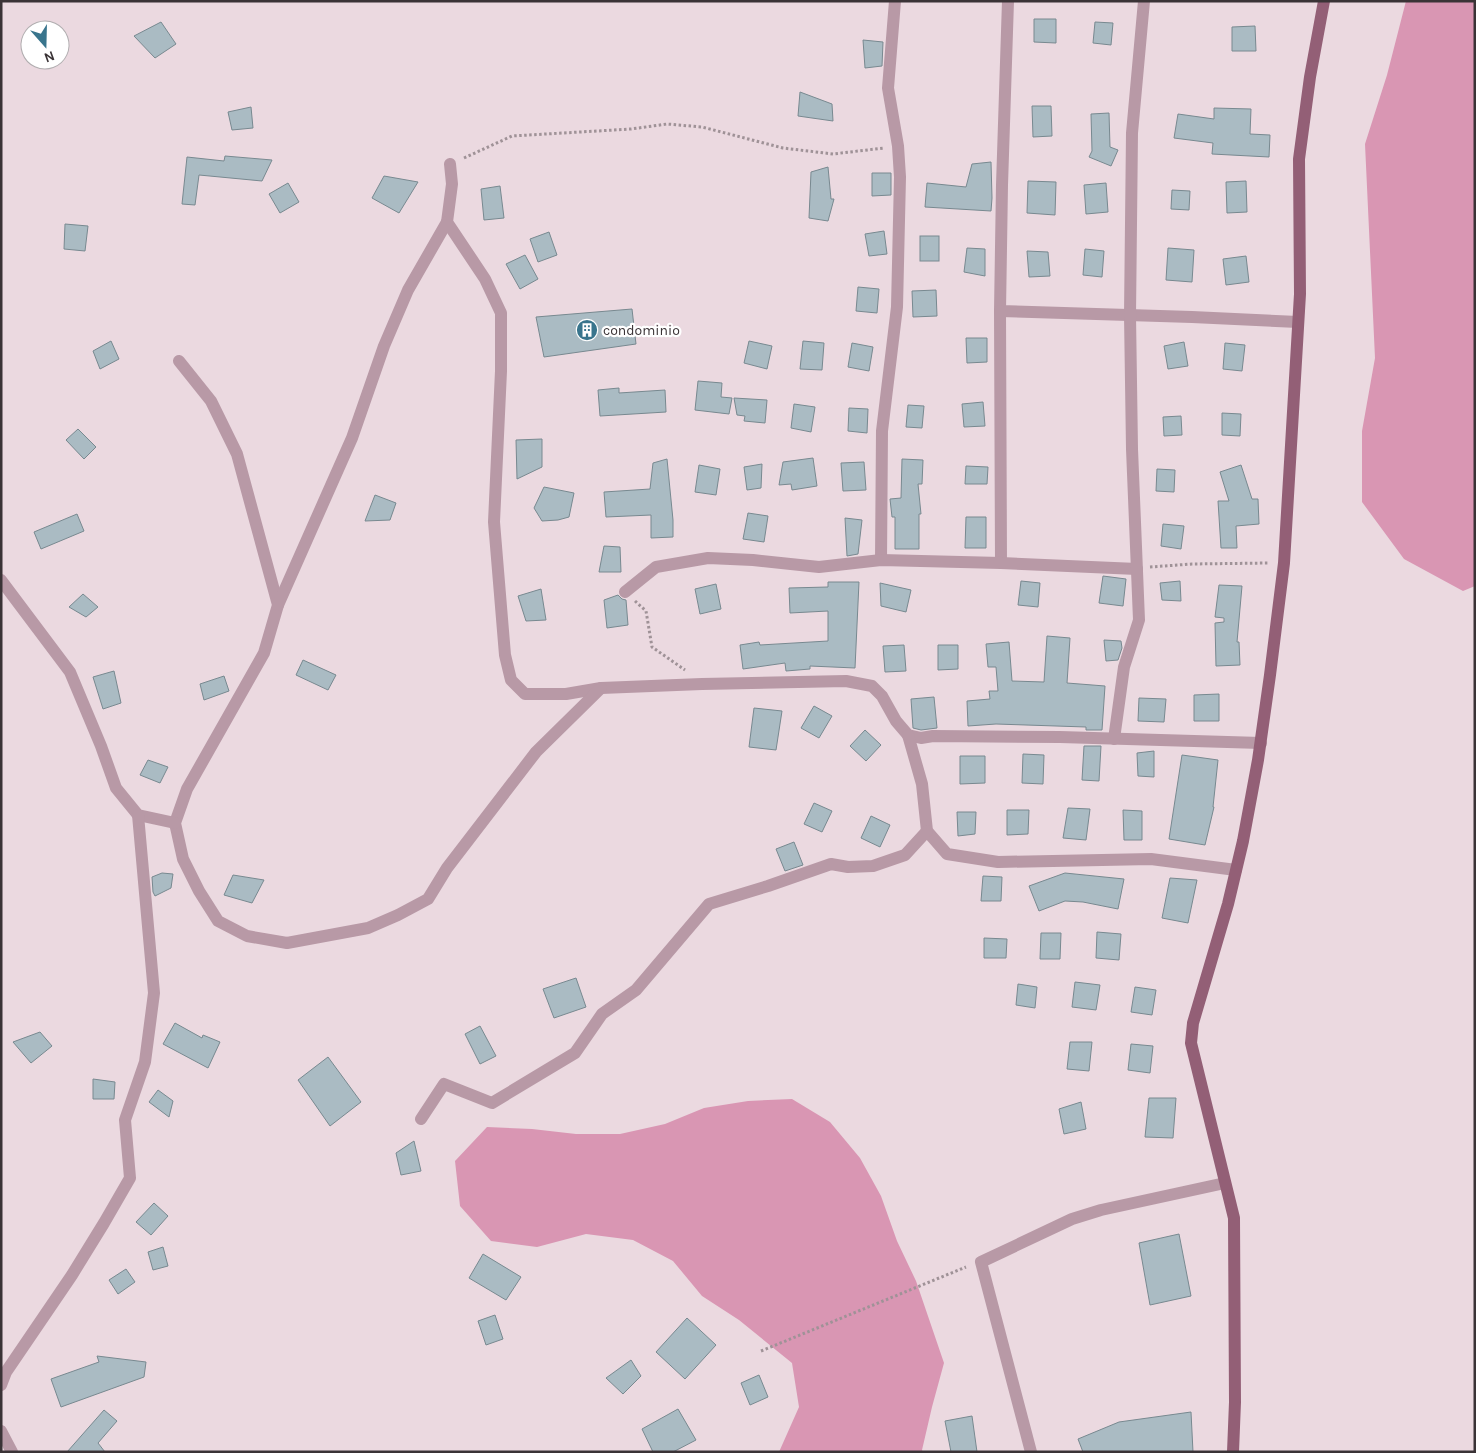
<svg xmlns="http://www.w3.org/2000/svg" width="1476" height="1453" font-family="Karla,sans-serif">
<style>
.forest{fill:#d996b3}
.building{fill:#aabbc3;stroke:#788990}
.lines{fill:none;stroke-linecap:round;stroke-linejoin:round}
.path{stroke:#9f9297;stroke-width:3;stroke-dasharray:2.5 2.5;stroke-linecap:butt}
.minor{stroke:#b899a6;stroke-width:12}
.major{stroke:#935f76;stroke-width:12}
.labels{text-anchor:middle;stroke-width:4.5;stroke-linejoin:round;paint-order:stroke}
.poi-label{font-size:14px;fill:#3a3336;stroke:#fff;text-anchor:start}
</style>
<rect width="100%" height="100%" fill="#ebd9e0"/>
<g class="forest">
<polygon points="1406,1 1475,1 1475,586 1463,591 1404,559 1362,502 1362,431 1375,358 1365,144 1387,75"/>
<polygon points="792,1099 830,1122 860,1158 881,1196 897,1241 916,1281 944,1363 932,1407 922,1450 923,1452 779,1452 799,1407 792,1363 739,1320 702,1296 673,1261 633,1240 586,1234 537,1247 491,1241 460,1206 455,1161 487,1127 532,1129 576,1134 620,1134 665,1124 704,1108 748,1101"/>
</g>
<g class="building">
<polygon points="1034,19 1056,19 1056,43 1034,42"/>
<polygon points="161,22 176,44 155,58 134,36"/>
<polygon points="1095,22 1113,23 1111,45 1093,43"/>
<polygon points="1255,26 1256,51 1232,51 1232,27"/>
<polygon points="863,40 883,42 882,66 865,68"/>
<polygon points="800,92 832,104 833,121 798,116"/>
<polygon points="1032,106 1051,106 1052,136 1033,137"/>
<polygon points="251,107 253,128 232,130 228,112"/>
<polygon points="1214,108 1251,109 1250,134 1270,135 1269,157 1212,154 1213,143 1174,138 1178,114 1214,119"/>
<polygon points="1109,113 1110,147 1118,150 1111,166 1089,157 1092,151 1091,114"/>
<polygon points="225,156 272,160 262,181 199,175 195,205 182,204 187,157 224,161"/>
<polygon points="991,162 992,198 991,211 925,207 927,183 966,187 972,164"/>
<polygon points="828,167 831,199 834,199 828,221 809,218 811,172"/>
<polygon points="872,173 891,173 891,195 872,196"/>
<polygon points="384,176 418,182 399,213 372,198"/>
<polygon points="1028,181 1056,182 1055,215 1027,213"/>
<polygon points="1246,181 1247,212 1227,213 1226,182"/>
<polygon points="288,183 299,202 280,213 269,194"/>
<polygon points="1106,183 1108,212 1086,214 1084,185"/>
<polygon points="500,186 504,218 484,220 481,189"/>
<polygon points="1172,190 1190,191 1189,210 1171,209"/>
<polygon points="65,224 88,226 85,251 64,249"/>
<polygon points="884,231 887,254 869,256 865,234"/>
<polygon points="549,232 557,255 538,262 530,239"/>
<rect x="920" y="236" width="19" height="25"/>
<polygon points="967,248 985,249 985,276 964,272"/>
<polygon points="1168,248 1194,250 1192,282 1166,280"/>
<polygon points="1085,249 1104,251 1102,277 1083,275"/>
<polygon points="1027,251 1048,252 1050,276 1029,277"/>
<polygon points="525,255 538,279 520,289 506,264"/>
<polygon points="1246,256 1249,282 1226,285 1223,259"/>
<polygon points="858,287 879,289 877,313 856,311"/>
<polygon points="936,290 937,316 913,317 912,291"/>
<polygon points="632,309 636,344 544,357 536,317"/>
<polygon points="966,338 987,338 987,362 967,363"/>
<polygon points="111,341 119,359 100,369 93,351"/>
<polygon points="749,341 772,346 767,369 744,363"/>
<polygon points="803,341 824,343 822,370 800,369"/>
<polygon points="1184,342 1188,366 1168,369 1164,346"/>
<polygon points="852,343 873,347 869,371 848,367"/>
<polygon points="1225,343 1245,345 1242,371 1223,369"/>
<polygon points="698,381 722,383 721,397 732,398 729,414 695,410"/>
<polygon points="619,388 619,393 665,390 666,412 600,416 598,390"/>
<polygon points="734,398 767,400 765,423 744,421 745,416 737,415"/>
<polygon points="983,402 985,426 964,427 962,404"/>
<polygon points="794,404 815,407 811,432 791,428"/>
<polygon points="908,405 924,406 922,428 906,427"/>
<polygon points="849,408 868,409 867,433 848,431"/>
<polygon points="1222,413 1241,414 1240,436 1222,435"/>
<polygon points="1181,416 1182,435 1164,436 1163,417"/>
<polygon points="78,429 96,447 84,459 66,440"/>
<polygon points="542,439 542,467 517,479 516,440"/>
<polygon points="813,458 817,486 792,490 791,484 779,485 783,462"/>
<polygon points="667,459 673,520 673,537 651,538 651,515 606,517 604,492 650,489 653,463"/>
<polygon points="902,459 923,460 922,484 918,484 921,514 919,514 919,549 895,549 895,517 892,517 890,499 901,498"/>
<polygon points="864,462 866,490 843,491 841,463"/>
<polygon points="762,464 761,488 747,490 744,467"/>
<polygon points="699,465 720,469 716,495 695,492"/>
<polygon points="1241,465 1252,499 1258,499 1259,524 1236,526 1237,548 1221,548 1218,501 1229,501 1220,472"/>
<polygon points="966,466 988,467 987,484 965,484"/>
<polygon points="1157,469 1175,470 1174,492 1156,491"/>
<polygon points="544,487 574,493 569,517 558,520 542,521 534,508"/>
<polygon points="375,495 396,503 390,520 365,521"/>
<polygon points="748,513 768,516 764,542 743,539"/>
<polygon points="77,514 84,531 41,549 34,532"/>
<polygon points="966,517 986,517 986,548 965,548"/>
<polygon points="845,518 862,520 858,554 847,556"/>
<polygon points="1163,524 1184,526 1181,549 1161,546"/>
<polygon points="604,546 620,547 621,572 599,572"/>
<polygon points="1103,576 1126,579 1123,606 1099,603"/>
<polygon points="1021,581 1040,583 1038,607 1018,605"/>
<polygon points="1180,581 1181,601 1162,600 1160,583"/>
<polygon points="828,582 859,582 855,668 810,666 810,669 786,671 785,663 743,669 740,645 759,642 760,645 828,641 828,611 790,613 789,588 828,587"/>
<polygon points="880,583 911,590 906,612 881,606"/>
<polygon points="716,584 721,609 700,614 695,589"/>
<polygon points="1219,585 1242,586 1237,642 1239,642 1240,665 1216,666 1215,623 1224,622 1224,618 1215,617"/>
<polygon points="541,589 546,620 526,621 518,596"/>
<polygon points="83,594 98,607 86,617 69,607"/>
<polygon points="618,595 622,599 626,600 628,625 607,628 604,600"/>
<polygon points="1047,636 1070,638 1067,683 1105,686 1102,730 1086,730 1086,727 996,724 968,726 967,701 990,699 989,691 998,691 996,667 988,667 986,644 1009,642 1012,681 1044,682"/>
<polygon points="1104,640 1121,641 1122,648 1118,660 1106,661"/>
<polygon points="904,645 906,671 885,672 883,646"/>
<polygon points="938,645 958,645 958,669 938,670"/>
<polygon points="303,660 336,675 328,690 296,675"/>
<polygon points="114,671 121,703 103,709 93,677"/>
<polygon points="224,676 229,691 204,700 200,684"/>
<polygon points="1219,694 1219,721 1194,721 1194,695"/>
<polygon points="934,697 937,728 921,730 913,728 911,699"/>
<polygon points="1139,698 1166,699 1164,722 1138,721"/>
<polygon points="814,706 832,716 819,738 801,728"/>
<polygon points="754,708 782,711 776,750 749,747"/>
<polygon points="865,730 881,745 866,761 850,746"/>
<polygon points="1084,746 1101,746 1099,781 1082,780"/>
<polygon points="1154,751 1154,777 1138,776 1137,753"/>
<polygon points="1023,754 1044,755 1043,784 1022,783"/>
<polygon points="1182,755 1218,760 1213,807 1214,807 1205,845 1169,839"/>
<polygon points="960,756 985,756 985,783 960,784"/>
<polygon points="148,760 168,767 160,783 140,775"/>
<polygon points="814,803 832,811 822,832 804,824"/>
<polygon points="1068,808 1090,809 1086,840 1063,838"/>
<polygon points="1007,810 1029,810 1028,834 1007,835"/>
<polygon points="1123,810 1142,811 1142,840 1124,840"/>
<polygon points="957,812 976,812 975,834 958,836"/>
<polygon points="871,816 890,825 880,847 861,838"/>
<polygon points="794,842 803,865 785,871 776,849"/>
<polygon points="162,873 173,874 171,888 155,896 153,892 152,877"/>
<polygon points="1065,873 1124,879 1118,909 1083,902 1065,901 1039,911 1029,886"/>
<polygon points="233,875 264,880 252,903 224,895"/>
<polygon points="983,876 1002,877 1001,901 981,901"/>
<polygon points="1170,878 1197,880 1188,923 1162,918"/>
<polygon points="1097,932 1121,934 1119,960 1096,958"/>
<polygon points="1041,933 1061,933 1060,959 1040,959"/>
<polygon points="984,938 1007,939 1006,958 984,958"/>
<polygon points="576,978 586,1007 554,1018 543,989"/>
<polygon points="1075,982 1100,985 1096,1010 1072,1007"/>
<polygon points="1018,984 1037,987 1035,1008 1016,1005"/>
<polygon points="1135,987 1156,990 1152,1015 1131,1012"/>
<polygon points="175,1023 202,1038 203,1035 220,1042 208,1068 163,1044"/>
<polygon points="480,1026 496,1056 480,1064 465,1034"/>
<polygon points="40,1032 52,1046 31,1063 13,1042"/>
<polygon points="1070,1042 1092,1042 1089,1071 1067,1069"/>
<polygon points="1131,1044 1153,1046 1150,1073 1128,1070"/>
<polygon points="328,1057 361,1102 330,1126 298,1080"/>
<polygon points="93,1079 115,1082 114,1099 93,1099"/>
<polygon points="158,1090 173,1101 169,1117 149,1102"/>
<polygon points="1149,1098 1176,1098 1173,1138 1145,1137"/>
<polygon points="1081,1102 1086,1129 1064,1134 1059,1109"/>
<polygon points="414,1141 421,1171 401,1175 396,1153"/>
<polygon points="154,1203 168,1216 151,1235 136,1222"/>
<polygon points="1179,1234 1191,1296 1150,1305 1139,1243"/>
<polygon points="163,1247 168,1266 153,1270 148,1252"/>
<polygon points="483,1254 521,1277 506,1300 469,1278"/>
<polygon points="126,1269 135,1282 118,1294 109,1280"/>
<polygon points="495,1315 503,1339 486,1345 478,1321"/>
<polygon points="687,1318 716,1345 685,1379 656,1352"/>
<polygon points="97,1356 146,1362 144,1377 61,1407 51,1379 99,1362"/>
<polygon points="631,1360 641,1376 623,1394 606,1378"/>
<polygon points="759,1375 768,1397 750,1405 741,1383"/>
<polygon points="678,1409 696,1440 673,1452 653,1452 642,1429"/>
<polygon points="104,1410 117,1421 98,1443 105,1452 67,1452"/>
<polygon points="1191,1412 1193,1452 1083,1452 1078,1439 1119,1422"/>
<polygon points="972,1416 977,1452 951,1452 945,1421"/>
</g>
<g class="lines">
<g class="path">
<polyline points="464,158 512,136 631,129 667,124 702,127 783,148 833,154 884,148"/>
<polyline points="1150,567 1192,564 1269,563"/>
<polyline points="635,601 646,611 652,647 685,670"/>
<polyline points="761,1351 966,1267"/>
</g>
<g class="minor">
<polyline points="1008,1 1002,185 1000,311 1192,317 1298,322"/>
<polyline points="450,164 452,184 447,222 485,279 501,313 501,371 494,522 505,655 511,680 525,694 566,694 601,688 702,684 846,681 872,686 882,696 896,721 908,735 921,738 933,736 1060,737 1261,743"/>
<polyline points="1000,311 1001,563"/>
<polyline points="179,361 211,401 237,454 278,605 264,653 187,789 175,823 183,859 199,891 218,921 247,936 287,943 368,928 398,915 428,899 447,868 536,752 601,688"/>
<polyline points="881,560 882,431 897,307 900,177 898,146 888,88 895,1"/>
<polyline points="1,580 70,672 101,746 116,788 138,815 175,823"/>
<polyline points="625,592 656,567 708,558 753,560 819,567 881,560 1001,563 1137,569"/>
<polyline points="278,605 352,438 384,346 408,290 447,222"/>
<polyline points="908,735 922,784 927,831 947,854 998,862 1151,859 1236,870"/>
<polyline points="1114,739 1124,667 1139,620 1132,449 1130,315 1132,133 1144,1"/>
<polyline points="421,1119 444,1084 492,1103 575,1053 602,1014 636,990 709,904 768,886 831,864 848,867 873,866 905,855 927,831"/>
<polyline points="1,1385 6,1372 72,1275 104,1223 130,1178 125,1120 145,1062 154,993 138,815"/>
<polyline points="1,1431 12,1452"/>
<polyline points="1031,1452 981,1262 1072,1219 1101,1210 1225,1183"/>
</g>
<polyline class="major" points="1233,1452 1235,1402 1234,1218 1191,1043 1193,1023 1228,904 1243,841 1258,760 1270,675 1284,563 1300,294 1299,159 1310,77 1324,1"/>
</g>
<defs>
<g id="building-disc" transform="scale(1.125)"><circle r="9.5" fill="#39758d" stroke="#fff"/><path d="M-4-6H4V6H1V3H-1V6H-4ZM-2.5-4.3h1.7v1.8h-1.7ZM.8-4.3h1.7v1.8H.8ZM-2.5-1h1.7V.8h-1.7ZM.8-1h1.7V.8H.8Z" fill="#fff"/></g>
</defs>
<g fill-rule="evenodd">
<use href="#building-disc" x="587" y="330"/>
</g>
<g class="labels">
<g class="poi-label">
<text x="603" y="335">condominio</text>
</g>
</g>
<rect width="1476" height="1453" fill="none" stroke="#3a3336" stroke-width="5"/>
<g transform="translate(45 45) rotate(160)"><circle r="24" fill="#ffffff" stroke="#b0adaf"/>
<path d="M0-4L9 19L0 12L-9 19Z" fill="#39758d"/>
<text y="-8" font-size="14" font-weight="bold" text-anchor="middle" fill="#3a3336">N</text>
</g>
</svg>
